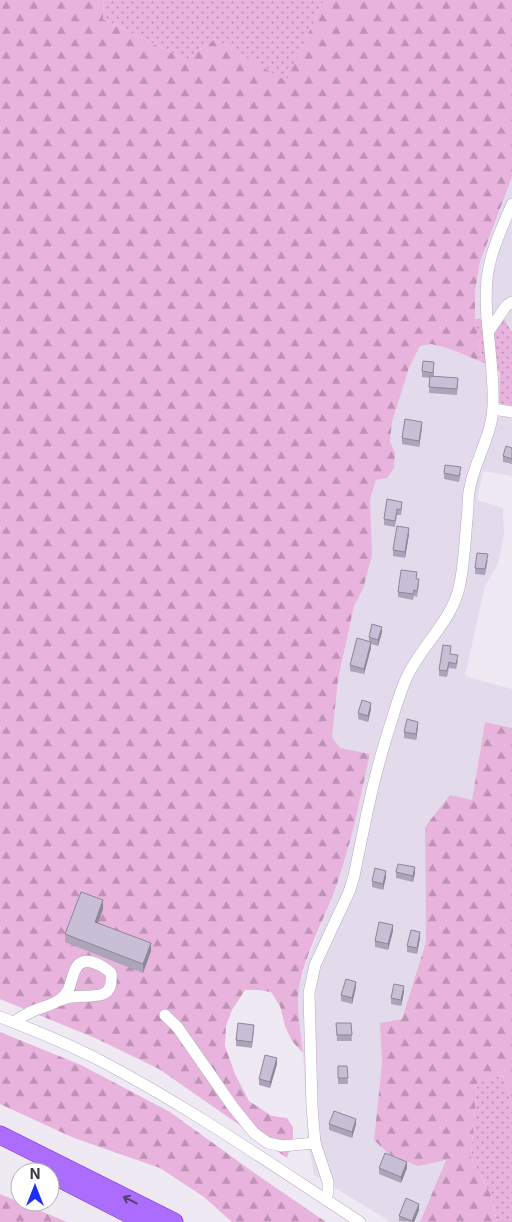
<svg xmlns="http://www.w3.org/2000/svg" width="512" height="1222" font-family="Inter,sans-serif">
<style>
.residential{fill:#e3dbec}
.grass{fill:url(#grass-dots)}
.forest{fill:url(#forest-firs)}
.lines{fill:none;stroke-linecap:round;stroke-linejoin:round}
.minor-casing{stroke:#b4acc0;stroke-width:12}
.highway-casing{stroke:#7d3bdc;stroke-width:19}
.minor{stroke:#fff;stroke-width:11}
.highway{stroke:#ac6cfc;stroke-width:18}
.wall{fill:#aca4b8}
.shaded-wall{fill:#8c8696}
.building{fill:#c8bfd6;stroke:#8c8696}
.oneway{stroke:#54426c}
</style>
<defs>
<pattern id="grass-dots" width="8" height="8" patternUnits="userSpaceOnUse" patternTransform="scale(1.25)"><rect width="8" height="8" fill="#e8b3dc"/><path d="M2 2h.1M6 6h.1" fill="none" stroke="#bd92b4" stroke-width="1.8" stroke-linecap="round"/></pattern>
<pattern id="forest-firs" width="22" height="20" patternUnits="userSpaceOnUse" patternTransform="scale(1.25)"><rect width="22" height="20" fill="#e8b3dc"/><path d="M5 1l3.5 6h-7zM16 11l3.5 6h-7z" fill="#bd92b4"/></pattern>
</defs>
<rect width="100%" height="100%" fill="#efe9f4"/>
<g class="residential">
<polygon points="512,177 512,332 503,317 475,319 475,292 480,262"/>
<polygon points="431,344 450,349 482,362 500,371 499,403 512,406 512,476 483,471 477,500 503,508 504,534 498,564 485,586 465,676 512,689 512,728 485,722 472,800 425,827 426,942 402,1019 380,1023 382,1063 374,1140 446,1160 420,1222 391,1222 314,1175 308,1141 303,1053 298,1011 299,989 306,963 337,885 347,854 370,754 339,748 332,737 338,680 354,606 363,589 371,527 370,501 376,480 395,452 390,442 392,422 409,368 420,346"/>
</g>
<g class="grass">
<polygon points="104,0 324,0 286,82 215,39 186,60 103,19"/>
<polygon points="503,317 512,332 512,406 499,403 500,372 482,362 475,319"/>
<polygon points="503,1075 512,1105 512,1222 497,1222 491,1195 471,1158 477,1083"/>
</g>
<g class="forest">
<path d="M0,0H104L103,19L186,60L215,39L286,81L324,0H512V177L480,262L475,292V319L482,362L450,349L431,344L420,346L409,368L392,422L390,442L395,452L394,468L387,478L376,480L370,500L372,555L363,589L354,606L338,680L332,737L340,748L370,754C360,798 352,842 337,884C325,919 305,952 299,989C296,1010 301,1032 303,1053L292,1041L285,1026L280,1006L271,992L259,990H245L232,1010L226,1026L225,1046L235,1074L249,1101L272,1116L287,1118L293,1127V1138L287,1158L159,1069L95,1038L0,999Z"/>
<polygon points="485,722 512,728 512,1105 503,1075 477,1083 471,1158 491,1195 497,1222 420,1222 446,1160 418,1166 389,1154 374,1140 382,1063 380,1023 402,1019 426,942 425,827 450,795 472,800"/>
<polygon points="0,1032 81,1065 170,1112 253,1172 326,1222 232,1222 204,1197 160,1168 74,1138 0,1104"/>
<polygon points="0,1194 67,1222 0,1222"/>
</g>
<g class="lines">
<g class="minor-casing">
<g id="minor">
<polyline points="489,331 506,306 512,302"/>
<polyline points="493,409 512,412"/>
<polyline points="165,1015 178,1028 233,1107 254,1133 268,1143 282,1146 315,1143"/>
<path d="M0,1017C34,1030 69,1044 101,1061C191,1108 275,1167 360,1222"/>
<path d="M14,1022C18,1019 22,1016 27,1014C37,1008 49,1007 59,1000C71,993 70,981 75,970C82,953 102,965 111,973C114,1003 92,994 72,997C68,997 64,999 61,1000"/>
<path d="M326,1200L328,1191V1182L315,1143L312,1107L309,993L315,965L349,892L354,876C357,862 360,847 363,832C370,797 378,763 389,729C394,713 399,695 406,679C420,647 451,622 459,588C465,563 465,535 468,509C468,502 468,494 470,487C475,460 492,435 493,407C495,364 483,321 487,279C490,252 502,228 512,204"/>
</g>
</g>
<g class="highway-casing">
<g id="highway">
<polyline points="0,1135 174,1222"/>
<polyline points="59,1178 145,1222"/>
</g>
</g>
<use href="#minor" class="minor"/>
<use href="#highway" class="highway"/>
</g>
<g class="wall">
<polygon points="434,368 434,376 458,384 457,395 429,393 430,378 422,377 422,371"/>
<polygon points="422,428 419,447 402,444 402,438"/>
<polygon points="512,448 512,464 503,462 503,456"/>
<polygon points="444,473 461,473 459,482 444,479"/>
<polygon points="387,499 402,508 401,515 397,515 395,527 384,525 384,519"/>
<polygon points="409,534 405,558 393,556 393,550"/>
<polygon points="488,560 485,575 475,574 475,568"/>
<polygon points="417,579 419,585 417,597 414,596 413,600 398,597 398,592"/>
<polygon points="382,632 378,646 371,644 371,648 364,674 350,671 350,665 369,641 369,637"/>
<polygon points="451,654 458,661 456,669 449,668 447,677 439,676 439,670"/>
<polygon points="371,709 368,722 358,719 358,713"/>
<polygon points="418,727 416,740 404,738 404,732"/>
<polygon points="396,872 415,873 413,882 396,878"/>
<polygon points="386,877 383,890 372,887 372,881"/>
<polygon points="103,909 98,923 151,951 143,973 65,942 65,934"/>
<polygon points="393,931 388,950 375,947 375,941"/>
<polygon points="420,938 417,954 407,952 407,946"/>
<polygon points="356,987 352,1004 341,1001 341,995"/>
<polygon points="404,992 401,1006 391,1004 391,998"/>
<polygon points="336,1023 351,1023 352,1041 337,1041"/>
<polygon points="254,1031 252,1048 236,1046 236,1040"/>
<polygon points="277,1064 270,1088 259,1085 259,1079"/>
<polygon points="338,1066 347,1066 348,1084 338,1084"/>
<polygon points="329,1124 356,1124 352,1138 329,1130"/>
<polygon points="379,1168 407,1168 401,1183 379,1174"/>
<polygon points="419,1210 414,1222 399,1221 399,1216"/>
</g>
<g class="shaded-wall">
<polygon points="422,422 422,428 419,447 419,441"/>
<polygon points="409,528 409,534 405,558 405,552"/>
<polygon points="382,627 382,632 378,646 378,640"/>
<polygon points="371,642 371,648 364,674 364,669"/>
<polygon points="371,703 371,709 368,722 368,716"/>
<polygon points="418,722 418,727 416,740 416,734"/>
<polygon points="415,867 415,873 413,882 413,876"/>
<polygon points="386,871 386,877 383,890 383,884"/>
<polygon points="103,900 103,909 95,930 95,922"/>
<polygon points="393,925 393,931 388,950 388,944"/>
<polygon points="420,932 420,938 417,954 417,948"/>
<polygon points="151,943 151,951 143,973 143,964"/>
<polygon points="356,982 356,987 352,1004 352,998"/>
<polygon points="404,986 404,992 401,1006 401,1000"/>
<polygon points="277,1058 277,1064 270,1088 270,1082"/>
<polygon points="356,1119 356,1124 352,1138 352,1132"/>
<polygon points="407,1162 407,1168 401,1183 401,1177"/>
<polygon points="419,1204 419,1210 414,1222 412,1222"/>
</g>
<g class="building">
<polygon points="423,361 434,362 433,373 422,371"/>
<polygon points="430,376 458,378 457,389 429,387"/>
<polygon points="405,419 422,422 419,441 402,438"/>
<polygon points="506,446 512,448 512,459 503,456"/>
<polygon points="445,465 461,467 459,476 444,473"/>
<polygon points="387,499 402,502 401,510 397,509 395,521 384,519"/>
<polygon points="397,526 409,528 405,552 393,550"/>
<polygon points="477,553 488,554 485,569 475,568"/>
<polygon points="401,570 417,572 416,579 419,579 417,591 414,590 413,594 398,592"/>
<polygon points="372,624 382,627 378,640 369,637"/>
<polygon points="357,638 371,642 364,669 350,665"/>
<polygon points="443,645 451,646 450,654 458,655 456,664 449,662 447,671 439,670"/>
<polygon points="362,700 371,703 368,716 358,713"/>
<polygon points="407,719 418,722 416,734 404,732"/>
<polygon points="398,864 415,867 413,876 396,872"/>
<polygon points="375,868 386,871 383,884 372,881"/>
<polygon points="81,892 103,900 95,922 151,943 143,964 65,934"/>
<polygon points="379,922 393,925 388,944 375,941"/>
<polygon points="411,930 420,932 417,948 407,946"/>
<polygon points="346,979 356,982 352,998 341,995"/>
<polygon points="394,984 404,986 401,1000 391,998"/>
<polygon points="238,1023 254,1025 252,1042 236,1040"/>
<polygon points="336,1023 351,1023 352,1035 337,1035"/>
<polygon points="265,1055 277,1058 270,1082 259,1079"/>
<polygon points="338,1066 347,1066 348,1078 338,1078"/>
<polygon points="334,1111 356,1119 352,1132 329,1124"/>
<polygon points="385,1153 407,1162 401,1177 379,1168"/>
<polygon points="406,1198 419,1204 412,1221 399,1216"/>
</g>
<defs><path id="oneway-shaft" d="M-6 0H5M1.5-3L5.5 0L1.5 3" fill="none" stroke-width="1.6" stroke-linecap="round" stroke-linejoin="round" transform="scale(1.25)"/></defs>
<use class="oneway" href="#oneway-shaft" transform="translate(130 1200) rotate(-153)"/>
<g transform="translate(35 1187)"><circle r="24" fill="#ffffff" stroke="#b2afb6"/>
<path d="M0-4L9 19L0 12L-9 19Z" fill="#1d2df8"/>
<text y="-8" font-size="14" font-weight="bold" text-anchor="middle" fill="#3e3748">N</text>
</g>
</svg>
